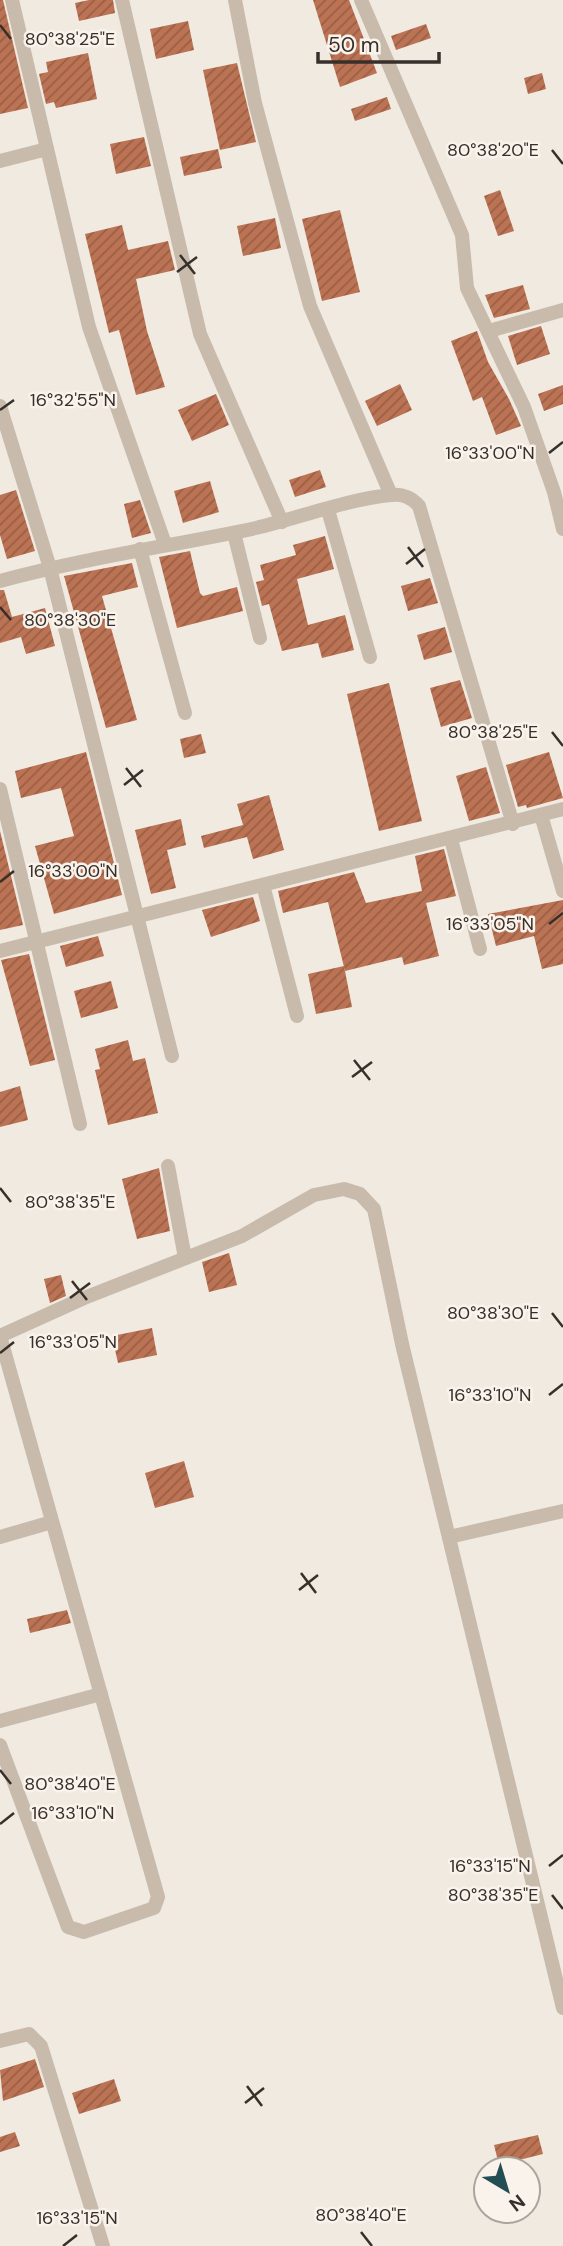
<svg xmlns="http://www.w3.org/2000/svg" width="563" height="2246" font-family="'DM Sans',sans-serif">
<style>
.building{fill:url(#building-hatch)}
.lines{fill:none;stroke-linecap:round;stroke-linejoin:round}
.street{stroke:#c8bbac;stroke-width:14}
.ticks{fill:none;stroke:#372f2a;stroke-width:2.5}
.ticks-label{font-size:18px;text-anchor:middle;fill:#372f2a;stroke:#f9f3ec;stroke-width:5;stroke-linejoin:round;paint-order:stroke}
</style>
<defs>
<pattern id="building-hatch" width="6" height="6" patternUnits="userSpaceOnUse" patternTransform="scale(1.75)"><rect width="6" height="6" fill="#bb7354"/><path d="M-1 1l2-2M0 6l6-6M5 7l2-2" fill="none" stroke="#995f46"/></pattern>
</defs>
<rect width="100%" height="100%" fill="#f1eae0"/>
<g class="building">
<polygon points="0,0 3,0 28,108 0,114"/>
<polygon points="89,0 113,0 115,13 79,21 75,3"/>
<polygon points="313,0 349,0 377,73 340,87"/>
<polygon points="188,21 194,50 156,59 150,29"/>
<polygon points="426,24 431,38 396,50 391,36"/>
<polygon points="88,53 97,99 56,108 54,102 46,104 39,74 48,72 46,62"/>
<polygon points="237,63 256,142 220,150 203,70"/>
<polygon points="542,73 546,89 528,94 524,78"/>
<polygon points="387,97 391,109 355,121 351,109"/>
<polygon points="144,137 151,166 116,174 110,144"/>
<polygon points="218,149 222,168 184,176 180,157"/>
<polygon points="500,190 514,231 498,236 484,196"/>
<polygon points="340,210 360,292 322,301 302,219"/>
<polygon points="275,218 281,248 243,256 237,226"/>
<polygon points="122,225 128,250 168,241 175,270 136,279 147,331 165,387 136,395 119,330 109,333 85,234"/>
<polygon points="523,285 530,309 494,318 485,295"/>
<polygon points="541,326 550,354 517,365 508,336"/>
<polygon points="477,331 488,362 509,399 521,426 496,435 482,397 473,401 451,341"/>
<polygon points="400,384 412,410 377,426 365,401"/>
<polygon points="563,385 563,404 544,411 538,394"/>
<polygon points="216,394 229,425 192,441 178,410"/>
<polygon points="320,470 326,487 295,497 289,480"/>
<polygon points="210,481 219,512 183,523 174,491"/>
<polygon points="16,490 35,551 7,559 0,535 0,495"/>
<polygon points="140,500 151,533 132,538 124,504"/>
<polygon points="325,536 334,569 297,579 308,625 345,615 354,650 322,658 318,643 282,651 269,604 262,606 256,582 264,580 260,565 296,555 293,545"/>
<polygon points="190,551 200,593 203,596 237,587 243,611 177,628 159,557"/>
<polygon points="132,563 138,587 102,596 137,720 106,728 64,576"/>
<polygon points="430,578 438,603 408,611 401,586"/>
<polygon points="0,590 4,590 12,617 45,608 55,646 26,654 21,637 0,643"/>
<polygon points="445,627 452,652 424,660 417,635"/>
<polygon points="460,680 472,718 441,727 430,688"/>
<polygon points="389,683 422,821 379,831 347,694"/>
<polygon points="201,734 206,753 184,758 180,739"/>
<polygon points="86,752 122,895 54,914 35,846 74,836 61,788 21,798 15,771"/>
<polygon points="549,752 563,798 527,808 526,805 518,807 506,765"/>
<polygon points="486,767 500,813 469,821 456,776"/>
<polygon points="269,795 284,850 253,859 247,837 204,848 201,836 243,825 237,804"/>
<polygon points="181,819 186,845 167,850 176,888 151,894 135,830"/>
<polygon points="0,831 23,925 0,930"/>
<polygon points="444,849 456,896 426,903 439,956 404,965 402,957 345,971 328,902 283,913 278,891 354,872 366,903 422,891 415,856"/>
<polygon points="253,897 260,921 211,937 202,910"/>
<polygon points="563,900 563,964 542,969 534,936 496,946 488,914"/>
<polygon points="98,936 104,956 66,967 60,946"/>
<polygon points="29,954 55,1060 30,1066 1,960"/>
<polygon points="344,966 352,1007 316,1014 308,974"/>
<polygon points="111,981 118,1008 81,1018 74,991"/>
<polygon points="128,1040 133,1061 145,1058 158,1113 108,1125 95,1070 100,1069 95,1049"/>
<polygon points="20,1086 28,1120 0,1127 0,1092"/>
<polygon points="159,1168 170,1231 137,1239 122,1179"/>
<polygon points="229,1253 237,1285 209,1292 202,1262"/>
<polygon points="61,1275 66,1296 50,1303 44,1279"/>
<polygon points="152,1328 157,1355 118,1363 112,1336"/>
<polygon points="184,1461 194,1497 155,1508 145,1473"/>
<polygon points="67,1610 71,1623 30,1633 27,1619"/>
<polygon points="35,2059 44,2087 3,2101 0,2070"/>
<polygon points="114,2079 121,2101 79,2114 72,2093"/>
<polygon points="15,2132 20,2146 0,2152 0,2137"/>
<polygon points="538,2135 543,2154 499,2165 494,2145"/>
</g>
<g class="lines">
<g class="street">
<polyline points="12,0 89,327 165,544"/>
<polyline points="122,0 200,334 282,522"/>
<polyline points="235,0 255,103 310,306 391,495"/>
<polyline points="361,0 462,235 467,288 524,407 554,492 563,529"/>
<polyline points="0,161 47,149"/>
<polyline points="489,331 563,310"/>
<polyline points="0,406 50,568 172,1056"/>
<polyline points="328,510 370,657"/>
<polyline points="234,533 260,638"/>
<polyline points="140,549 185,713"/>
<path d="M0,581C85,558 171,546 256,528C299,518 348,499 391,495C403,494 411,497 419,506L513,824"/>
<polyline points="0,789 80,1124"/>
<polyline points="541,815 563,891"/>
<polyline points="451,839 480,949"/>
<polyline points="263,885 297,1016"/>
<polyline points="0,951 563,809"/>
<polyline points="168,1166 185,1258"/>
<polyline points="0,1336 84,1298 242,1236 314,1195 344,1189 360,1194 374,1209 402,1344 563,2008"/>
<polyline points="0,1336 158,1897 154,1908 84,1932 68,1927 0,1745"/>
<polyline points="0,1537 52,1522"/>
<polyline points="449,1537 563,1511"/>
<polyline points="0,1721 101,1694"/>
<polyline points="0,2041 29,2034 41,2046 103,2246"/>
</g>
</g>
<path class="ticks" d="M0,25L11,39M552,150L563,164M180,255L195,274M177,272L197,257M0,410L14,400M549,453L563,442M408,547L423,567M406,564L425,549M0,607L11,620M552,732L563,746M126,768L141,787M124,785L143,770M0,882L14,871M549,924L563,913M354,1060L370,1080M352,1077L372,1062M0,1188L11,1202M72,1281L87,1300M70,1298L90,1283M552,1313L563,1327M0,1353L14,1342M549,1395L563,1384M301,1573L316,1593M299,1590L318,1575M0,1770L11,1784M0,1824L14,1813M549,1866L563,1855M552,1895L563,1909M247,2086L262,2106M245,2103L264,2088M361,2232L372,2246M63,2246L77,2235"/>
<g class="ticks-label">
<text x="70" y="45">80°38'25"E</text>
<text x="493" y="156">80°38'20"E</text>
<text x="73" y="406">16°32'55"N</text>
<text x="490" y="459">16°33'00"N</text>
<text x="70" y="626">80°38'30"E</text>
<text x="493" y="738">80°38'25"E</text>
<text x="73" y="877">16°33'00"N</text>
<text x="490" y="930">16°33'05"N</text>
<text x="70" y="1208">80°38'35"E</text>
<text x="493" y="1319">80°38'30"E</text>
<text x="73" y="1348">16°33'05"N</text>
<text x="490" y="1401">16°33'10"N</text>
<text x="70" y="1790">80°38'40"E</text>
<text x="73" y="1819">16°33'10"N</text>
<text x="490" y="1872">16°33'15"N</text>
<text x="493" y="1901">80°38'35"E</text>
<text x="361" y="2221">80°38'40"E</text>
<text x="77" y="2224">16°33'15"N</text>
</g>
<g transform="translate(507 2190) rotate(142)"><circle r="33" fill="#f9f3ec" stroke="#aba59e" stroke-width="2"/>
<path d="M0-5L12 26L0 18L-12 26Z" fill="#244e55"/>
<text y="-10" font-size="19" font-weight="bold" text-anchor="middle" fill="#372f2a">N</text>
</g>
<path d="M318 52v10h121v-10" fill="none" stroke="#372f2a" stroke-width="3.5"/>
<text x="328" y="52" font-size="21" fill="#372f2a" stroke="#f9f3ec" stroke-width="5" paint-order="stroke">50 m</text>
</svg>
